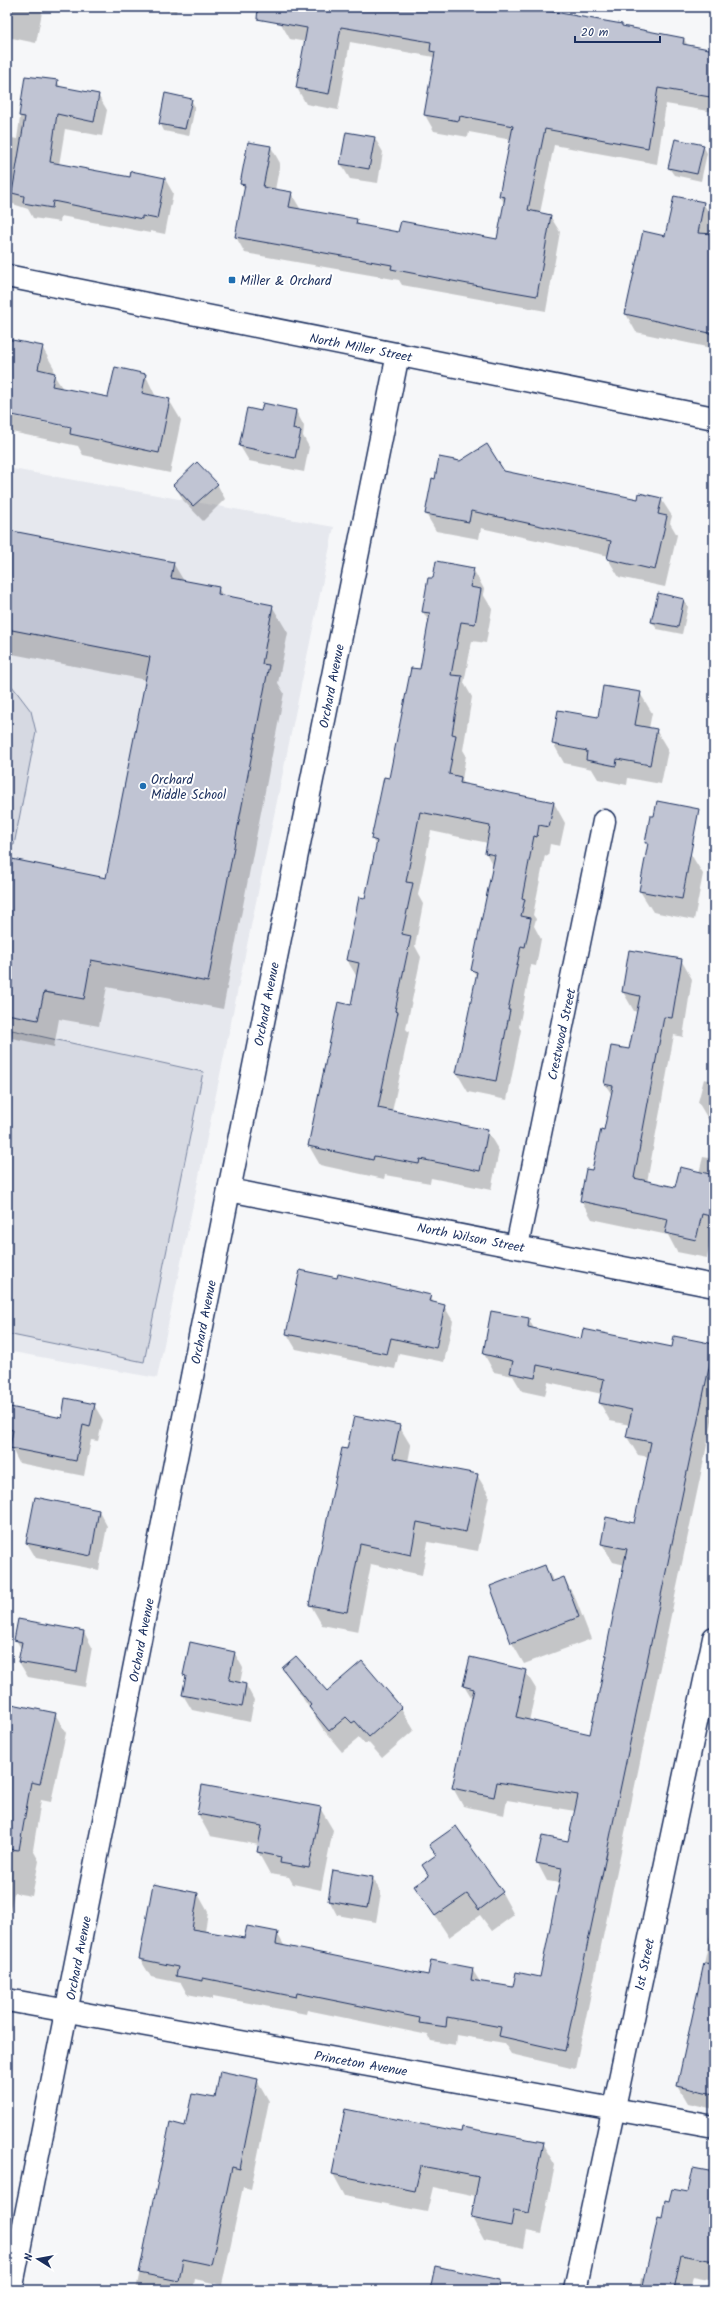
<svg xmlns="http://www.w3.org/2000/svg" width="721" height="2297" font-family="Kalam,sans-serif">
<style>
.built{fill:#e6e8ee}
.green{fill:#d6d9e2;stroke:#7884a0}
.shadow{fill:#0003}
.building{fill:#c0c4d3;stroke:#1b2f5e}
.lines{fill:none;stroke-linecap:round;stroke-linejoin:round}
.street-casing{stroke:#1b2f5e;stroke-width:25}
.secondary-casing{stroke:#1b2f5e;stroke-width:25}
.street{stroke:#fff;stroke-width:22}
.secondary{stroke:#fff;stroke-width:22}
.poi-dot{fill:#1f6fb2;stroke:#fff;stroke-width:1.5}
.labels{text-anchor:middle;stroke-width:4;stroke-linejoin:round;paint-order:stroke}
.poi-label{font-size:13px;fill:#1b2f5e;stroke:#fff;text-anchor:start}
.street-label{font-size:13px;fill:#1b2f5e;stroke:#fff}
</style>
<rect width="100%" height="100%" fill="#f6f7f9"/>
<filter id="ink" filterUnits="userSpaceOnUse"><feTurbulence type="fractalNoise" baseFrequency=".025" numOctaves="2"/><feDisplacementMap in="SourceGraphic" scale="8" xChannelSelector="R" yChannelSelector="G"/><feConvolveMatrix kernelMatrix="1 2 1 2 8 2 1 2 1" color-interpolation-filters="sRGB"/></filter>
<g filter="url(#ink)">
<polygon class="built" points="7,468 334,527 157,1378 7,1351"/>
<g class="green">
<polygon points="7,685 12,686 31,711 36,732 14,845 7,844"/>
<polygon points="12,1030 203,1072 144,1362 7,1334 7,1057"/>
</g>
<g class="shadow">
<polygon points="7,7 43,7 36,43 7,37"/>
<polygon points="153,7 177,7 176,13"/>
<polygon points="240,7 526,7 622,25 623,27 684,39 688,46 714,51 714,112 666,104 657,164 554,145 540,213 550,216 560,232 546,311 402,285 399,280 245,253 236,237 245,190 241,184 271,147 280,163 275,190 291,193 301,210 356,220 360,225 399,233 498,240 505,204 500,196 512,140 469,132 468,137 434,131 425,115 434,57 350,42 338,110 306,104 297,88 306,42 290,39 280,22 282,15"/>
<polygon points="26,77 57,81 61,88 98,95 107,110 102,136 65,129 59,165 131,178 165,179 173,193 165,234 150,231 150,233 61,216 60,222 33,218 28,209 7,202 7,137 17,139"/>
<polygon points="191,100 195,107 189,136 164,131 160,123"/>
<polygon points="374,137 383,152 378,183 350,179 341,164"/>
<polygon points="703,146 707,153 701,181 674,175 669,168"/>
<polygon points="703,203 714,221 707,253 714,292 714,353 711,348 636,332 626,314 666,237"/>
<polygon points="7,347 42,347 54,368 53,374 63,389 109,399 145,374 156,397 169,400 181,420 170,473 83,455 78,446 7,431 7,415 76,429 76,427 7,413"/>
<polygon points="296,411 304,426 303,436 309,447 304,472 249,461 240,446 262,413"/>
<polygon points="504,472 639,501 661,499 672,516 670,523 677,535 665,587 619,577 608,559 609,556 481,528 479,539 436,531 426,514"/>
<polygon points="217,484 225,499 203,521 183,500 175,485"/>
<polygon points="7,531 173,563 184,581 218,588 223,596 272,606 288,633 278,683 284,693 223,1009 107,987 99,1026 59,1019 54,1047 7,1037 7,859 107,879 146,680 7,653"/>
<polygon points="714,539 714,568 710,561"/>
<polygon points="473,569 484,589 483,594 492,609 486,643 472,641 464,683 472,697 463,750 466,755 462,780 465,785 554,803 565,823 560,846 550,844 548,856 545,855 533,915 536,919 534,926 541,939 536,966 531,965 519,1027 521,1030 507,1100 468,1092 457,1073 477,978 473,970 493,866 486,853 488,843 431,831 418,895 423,904 415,946 421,957 406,1029 409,1032 392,1112 487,1131 499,1151 491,1190 431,1178 430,1183 385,1175 384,1179 320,1165 309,1146 352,1006 357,977 347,960 366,900 377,847 372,839 421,670 429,622 423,612"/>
<polygon points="684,599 688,607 682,634 657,629 652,622"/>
<polygon points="640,693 652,713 649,728 656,730 668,750 661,784 628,778 627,785 598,779 592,769 564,763 553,743"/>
<polygon points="690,853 703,874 694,920 653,912 640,891"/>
<polygon points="630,951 681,960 692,979 683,1037 674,1035 647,1182 676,1188 699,1173 703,1157 714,1159 714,1233 712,1233 707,1258 677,1252 668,1235 592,1219 581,1200 593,1171 605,1131 612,1095 605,1084 630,1050 638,1012 634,1011 623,992"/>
<polygon points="704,1079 714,1081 714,1124 711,1124 698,1102"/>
<polygon points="430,1296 434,1303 444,1306 453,1321 444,1362 399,1353 395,1369 296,1349 287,1334"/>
<polygon points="492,1312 529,1319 534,1329 581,1340 672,1348 675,1337 714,1345 714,1412 575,2069 511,2054 504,2043 457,2035 456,2045 431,2041 428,2035 307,2010 306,2014 213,1996 213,1999 187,1994 181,1983 151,1977 140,1959 198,1894 208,1912 205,1932 245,1939 277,1933 285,1947 429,1976 472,1969 480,1982 514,1988 541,1979 560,1883 547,1881 537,1862 569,1843 575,1811 507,1800 504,1815 463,1806 453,1788 473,1701 464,1686 525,1671 536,1689 529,1721 591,1735 608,1657 606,1654 625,1565 613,1562 602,1544 635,1524 649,1457 638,1455 627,1437 630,1425 610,1421 600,1403 602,1394 548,1382 545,1396 522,1391 513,1376 494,1372 484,1354"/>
<polygon points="94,1405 103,1420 98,1441 91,1440 84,1476 19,1463 11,1447 12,1439 7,1430 11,1408 62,1419"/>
<polygon points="399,1426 411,1446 408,1462 477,1475 489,1495 478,1551 428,1542 422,1575 371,1564 358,1632 322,1625 310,1604 348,1450"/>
<polygon points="99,1511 107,1526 99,1570 36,1558 27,1543"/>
<polygon points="545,1566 554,1582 564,1578 576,1600 591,1639 524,1664 512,1643 491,1587"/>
<polygon points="84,1632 92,1647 85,1687 28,1677 19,1662 22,1650 16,1640"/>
<polygon points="234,1652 243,1668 240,1683 246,1685 254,1700 250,1722 192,1710 183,1695 187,1679 184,1675"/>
<polygon points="283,1668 327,1693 401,1708 414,1730 382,1758 368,1742 365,1744 359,1738 342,1752 323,1729"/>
<polygon points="7,1704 55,1714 66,1733 51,1802 41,1800 33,1850 39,1861 32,1896 14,1893 7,1925"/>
<polygon points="320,1808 333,1830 321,1890 293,1884 289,1877 270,1874 258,1852 259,1845 210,1836 198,1814"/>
<polygon points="456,1827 502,1893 514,1915 492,1931 480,1915 449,1937 416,1887 430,1877"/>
<polygon points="373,1878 381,1893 376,1922 337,1915 329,1900"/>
<polygon points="714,1917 714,2109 688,2103 678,2086"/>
<polygon points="257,2080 269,2101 251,2189 243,2187 222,2285 195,2279 193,2290 136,2290 171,2124 186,2127 215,2100"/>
<polygon points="462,2133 542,2143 555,2165 541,2234 527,2231 524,2248 484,2240 472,2218 476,2196 433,2187 427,2212 345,2196 333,2174"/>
<polygon points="714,2173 714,2280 693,2276 690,2290 639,2290 641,2278 646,2279 663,2219 670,2202 689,2193"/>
</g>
<g class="building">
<polygon points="258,7 526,7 622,24 622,26 684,38 683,44 714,50 714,90 711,89 710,97 658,88 648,148 545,129 528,210 551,215 537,296 468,284 391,269 392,265 235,237 245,185 240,184 248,142 271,146 263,187 292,192 289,207 357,219 356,224 398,232 401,221 497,239 505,197 499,196 513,126 460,116 459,121 424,115 435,52 430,51 431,42 341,27 329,94 296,88 307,28 257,19"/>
<polygon points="25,76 58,80 57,86 99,94 94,122 57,114 50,162 130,177 131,171 165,178 157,219 142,216 142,219 53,201 52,208 23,203 24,196 12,193 25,117 19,116"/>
<polygon points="165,93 192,99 185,129 159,124"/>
<polygon points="346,132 375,137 369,169 340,164"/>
<polygon points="675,139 704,145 697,174 668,168"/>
<polygon points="674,196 704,202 698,233 714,234 714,334 625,314 643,231 665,236"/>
<polygon points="7,339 43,346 38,369 55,373 52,386 108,397 115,367 146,374 142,393 170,399 159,453 70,434 71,427 7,414"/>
<polygon points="263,403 296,410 293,429 301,431 295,458 239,446 247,408 261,411"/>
<polygon points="487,444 504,471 638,499 639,493 662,498 658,514 667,516 655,570 607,559 611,541 471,511 469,522 425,514 432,478 435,479 439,457 460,461"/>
<polygon points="197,462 218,484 193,506 173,485"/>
<polygon points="7,530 174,562 171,578 219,587 218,594 273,605 262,664 269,665 208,982 91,960 84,999 44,992 38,1020 7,1014 7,858 106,878 150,657 7,629"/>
<polygon points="436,561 474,568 470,587 481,589 475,624 461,622 451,675 462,676 452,734 456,735 449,774 461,777 460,783 554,802 549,827 539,825 537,837 534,836 522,898 525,899 521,916 531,918 525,947 521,946 508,1010 510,1010 496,1081 456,1073 477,972 471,970 495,855 485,853 490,826 420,812 406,882 413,883 402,934 411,936 395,1011 398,1012 378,1108 488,1130 480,1171 420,1159 419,1164 374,1156 373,1160 308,1146 338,1002 351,1005 359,963 346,960 359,897 365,898 377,841 371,839 384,777 389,778 411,668 420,669 430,613 422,612 428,578 433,578"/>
<polygon points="658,593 684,599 678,627 651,622"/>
<polygon points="603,686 641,692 635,725 657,729 650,765 617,759 616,766 586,760 587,751 552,744 558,710 598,717"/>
<polygon points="657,801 699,809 682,899 639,891 648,843 645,843 650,816 654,816"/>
<polygon points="629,950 682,959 672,1018 664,1017 634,1178 675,1187 680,1167 714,1175 714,1217 702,1214 696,1240 665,1233 668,1219 580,1201 586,1169 592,1170 601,1129 604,1130 613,1086 604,1084 611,1046 629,1049 640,996 622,992"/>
<polygon points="300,1270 337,1278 338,1274 431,1295 429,1301 445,1305 436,1348 391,1338 387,1354 286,1334"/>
<polygon points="491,1311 529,1318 528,1327 581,1339 583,1329 672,1347 674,1336 714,1344 565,2051 499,2036 501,2027 447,2017 446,2027 419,2023 420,2018 297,1993 296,1997 203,1978 203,1981 176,1976 178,1967 139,1959 153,1884 198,1893 192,1929 244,1938 247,1926 278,1932 276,1944 428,1975 431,1960 473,1968 471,1980 513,1987 516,1972 540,1977 562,1868 536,1863 542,1836 568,1841 578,1795 497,1782 494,1797 452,1788 474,1689 463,1686 470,1657 526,1670 516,1717 590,1734 607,1655 605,1655 627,1549 601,1544 606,1517 634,1523 651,1442 626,1437 632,1410 599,1403 604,1379 537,1365 535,1378 510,1373 513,1361 483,1354"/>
<polygon points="65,1398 95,1404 90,1427 83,1425 76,1461 10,1448 13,1430 7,1429 10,1407 62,1418"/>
<polygon points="354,1416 400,1425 393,1458 478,1474 466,1532 417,1522 411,1555 360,1544 347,1612 309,1605 342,1448 347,1449"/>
<polygon points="35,1497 99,1510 91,1556 26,1543"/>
<polygon points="545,1565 551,1582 564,1577 579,1617 511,1643 490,1586"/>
<polygon points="18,1619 84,1631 77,1672 18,1662 22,1642 14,1640"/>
<polygon points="190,1642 235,1652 229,1680 246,1684 242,1707 182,1695 186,1676 183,1675"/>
<polygon points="296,1656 327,1691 362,1661 402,1708 369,1737 355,1721 352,1723 346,1717 329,1731 309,1707 311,1705 282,1668"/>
<polygon points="7,1703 56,1713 40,1784 31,1782 19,1850 7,1849"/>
<polygon points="202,1785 321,1807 309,1868 280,1863 281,1857 257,1852 262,1826 197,1814"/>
<polygon points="456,1826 503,1892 479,1910 467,1894 435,1916 414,1886 429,1876 422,1865 436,1855 429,1845"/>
<polygon points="333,1870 373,1877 367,1908 328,1901"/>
<polygon points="704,1963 714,1964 714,2094 677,2086"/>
<polygon points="220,2071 258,2079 240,2169 232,2167 211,2265 183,2259 179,2281 139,2273 170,2122 185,2126 192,2094 215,2098"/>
<polygon points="345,2109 461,2132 462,2127 543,2142 529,2213 514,2210 511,2226 471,2218 479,2177 421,2166 415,2191 332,2174"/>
<polygon points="693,2168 714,2172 714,2261 681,2255 674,2290 642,2290 658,2217 662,2218 665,2200 669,2201 672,2189 688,2192"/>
<polygon points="435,2266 500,2280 499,2290 430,2290"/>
</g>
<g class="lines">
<g class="street-casing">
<g id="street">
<polyline points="229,1190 714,1286"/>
<polyline points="517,1246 604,821"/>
<polyline points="7,2000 714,2127"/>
<polyline points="575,2290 714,1638"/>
</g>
</g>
<g class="secondary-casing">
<g id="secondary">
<polyline points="7,276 714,418"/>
<polyline points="11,2290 229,1190 398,354"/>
</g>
</g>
<use href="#street" class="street"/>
<use href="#secondary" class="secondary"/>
</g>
</g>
<g class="poi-dot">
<rect x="228" y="276" width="8" height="8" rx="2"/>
<circle cx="143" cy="786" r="4"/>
</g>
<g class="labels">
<g class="poi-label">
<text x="240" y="285">Miller &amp; Orchard</text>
<text x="151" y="784">Orchard<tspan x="151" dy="15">Middle School</tspan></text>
</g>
<g class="street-label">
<text transform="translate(361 347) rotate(11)" y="5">North Miller Street</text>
<text transform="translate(331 686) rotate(-79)" y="5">Orchard Avenue</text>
<text transform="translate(266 1004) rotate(-79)" y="5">Orchard Avenue</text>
<text transform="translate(561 1034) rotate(-78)" y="5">Crestwood Street</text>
<text transform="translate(471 1237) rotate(11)" y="5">North Wilson Street</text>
<text transform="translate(203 1322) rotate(-79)" y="5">Orchard Avenue</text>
<text transform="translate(141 1640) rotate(-79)" y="5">Orchard Avenue</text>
<text transform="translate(78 1958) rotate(-79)" y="5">Orchard Avenue</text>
<text transform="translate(644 1964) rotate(-78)" y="5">1st Street</text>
<text transform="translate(361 2063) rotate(10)" y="5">Princeton Avenue</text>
</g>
</g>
<rect width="721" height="2297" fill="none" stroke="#fff" stroke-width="24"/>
<rect x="12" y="12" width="697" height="2273" fill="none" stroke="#1b2f5e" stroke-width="1.5" filter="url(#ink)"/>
<g transform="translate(38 2259) rotate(281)" stroke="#ffffff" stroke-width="3" paint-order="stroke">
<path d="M0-3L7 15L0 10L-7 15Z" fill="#1b2f5e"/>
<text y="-6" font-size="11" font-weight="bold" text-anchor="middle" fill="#1b2f5e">N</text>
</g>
<path d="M575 36v6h85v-6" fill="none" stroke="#1b2f5e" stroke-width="2"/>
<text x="581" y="36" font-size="12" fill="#1b2f5e" stroke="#ffffff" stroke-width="3" paint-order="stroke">20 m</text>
</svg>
